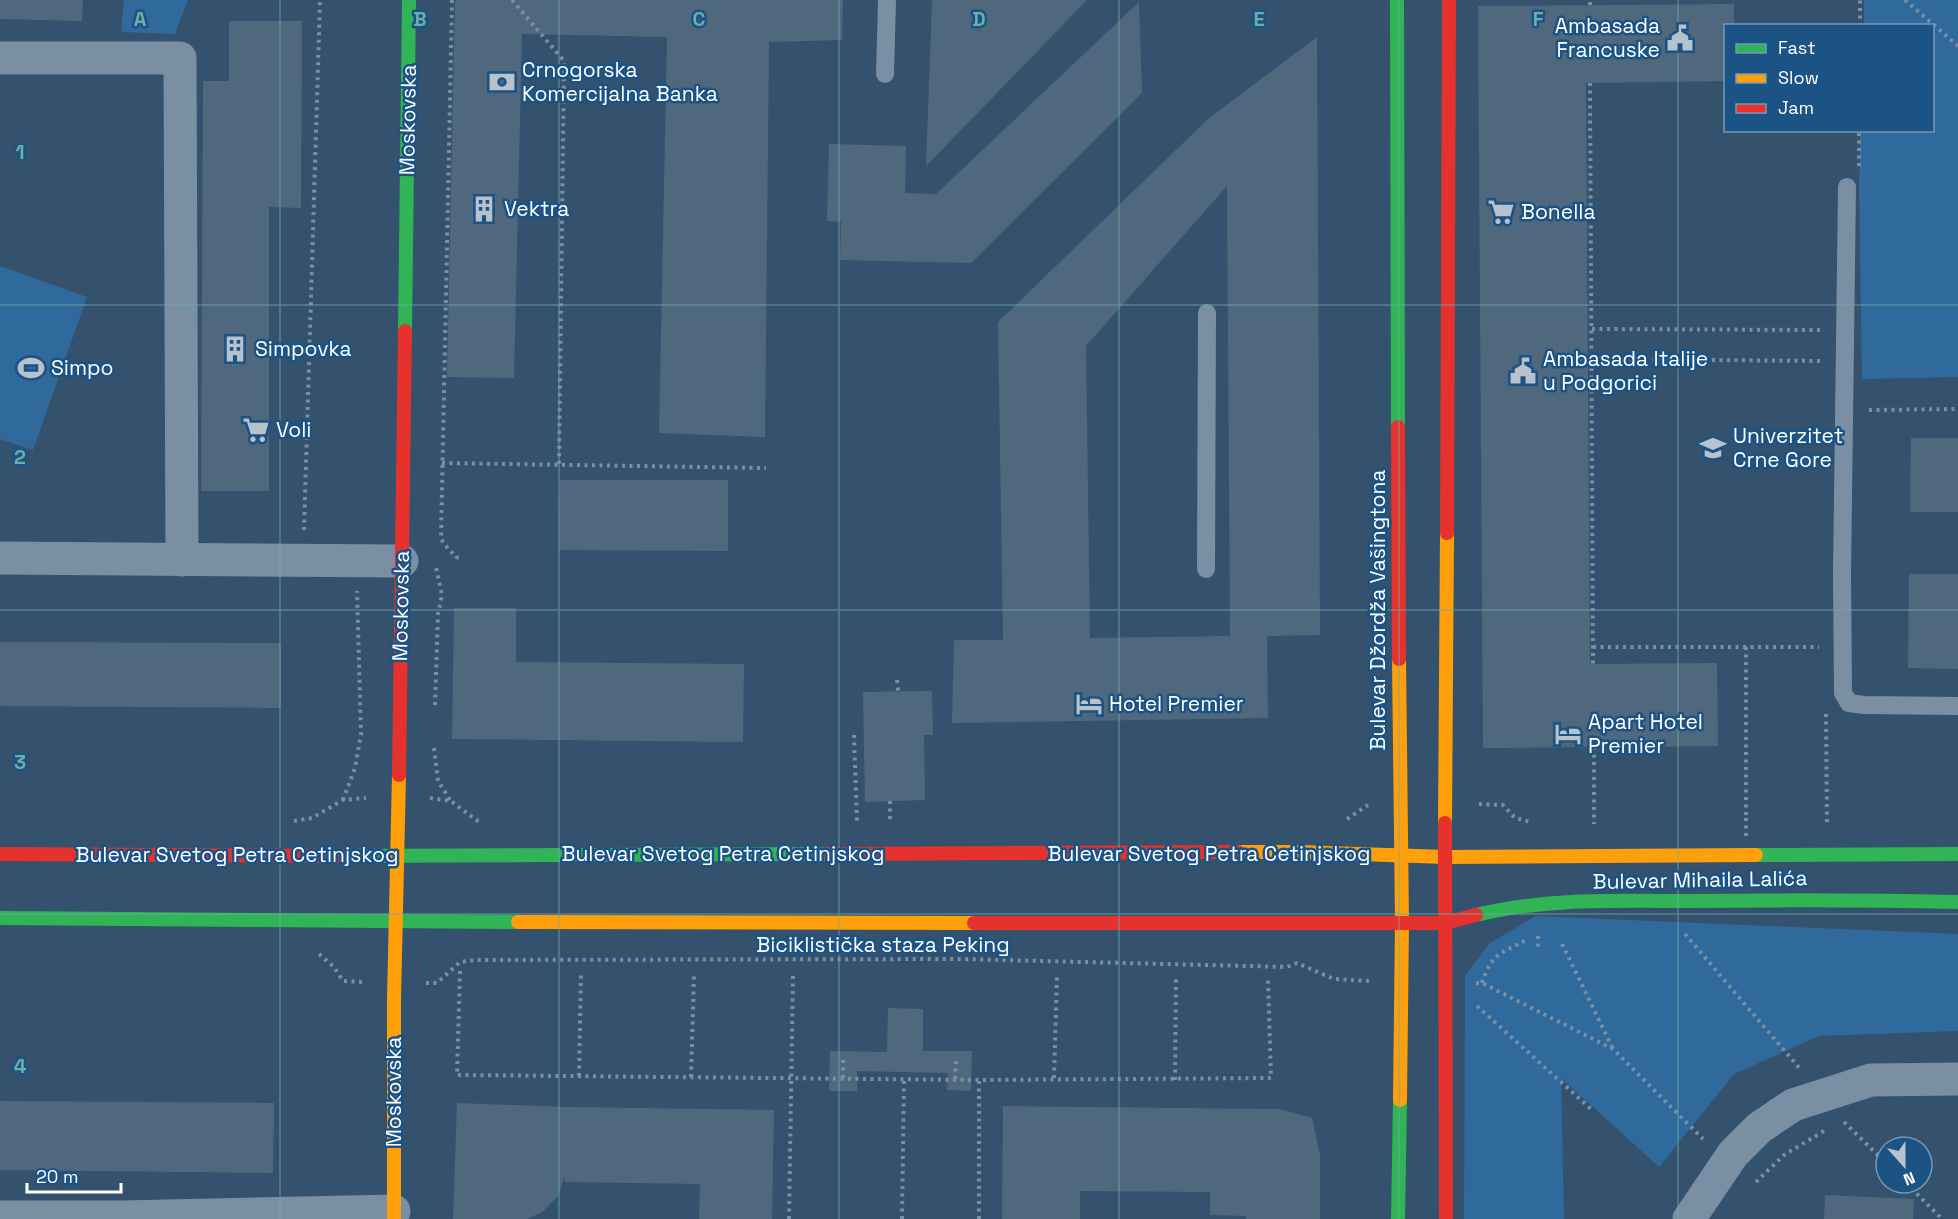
<svg xmlns="http://www.w3.org/2000/svg" width="1958" height="1219" font-family="'Space Grotesk',sans-serif">
<style>
.green{fill:#30699c}
.building{fill:#50687e;fill-rule:evenodd}
.lines{fill:none;stroke-linecap:round;stroke-linejoin:round}
.path{stroke:#7a8fa3;stroke-width:4;stroke-dasharray:3 4.5;stroke-linecap:butt}
.lane{stroke:#7a8fa3;stroke-width:18}
.street{stroke:#7a8fa3;stroke-width:33}
.fast{stroke:#30b455;stroke-width:14}
.slow{stroke:#ff9f0a;stroke-width:14}
.jam{stroke:#e5322d;stroke-width:14}
.path-bridge{stroke:#7a8fa3;stroke-width:4;stroke-dasharray:3 4.5;stroke-linecap:butt}
.grid{fill:none;stroke:#6fada8;stroke-width:1.5;stroke-opacity:0.55}
.labels{text-anchor:middle;stroke-width:5;stroke-linejoin:round;paint-order:stroke}
.poi-label{font-size:21px;fill:#fff;stroke:#1c5385;text-anchor:start}
.street-label{font-size:21px;fill:#fff;stroke:#1c5385}
.grid-label{font-size:20px;text-anchor:middle;font-weight:bold;fill:#6fada8;stroke:#1c5385;stroke-width:5;stroke-linejoin:round;paint-order:stroke}
</style>
<rect width="100%" height="100%" fill="#34526d"/>
<g class="green">
<polygon points="124,0 188,0 175,34 121,32"/>
<polygon points="1864,0 1958,0 1958,377 1862,379 1859,187 1860,131 1932,130 1932,26 1864,25"/>
<polygon points="0,266 87,297 33,450 0,439"/>
<polygon points="1536,916 1958,934 1958,1031 1819,1036 1734,1074 1659,1167 1561,1078 1564,1219 1464,1219 1465,976 1490,943"/>
</g>
<g class="building">
<polygon points="0,0 83,0 82,21 0,19"/>
<polygon points="458,0 843,0 842,40 769,42 765,437 659,433 667,37 522,34 514,378 447,377 455,2"/>
<polygon points="932,0 1087,0 926,166"/>
<polygon points="1139,2 1142,93 971,263 840,260 841,222 827,221 829,144 906,146 905,193 936,194"/>
<polygon points="1734,4 1734,26 1726,26 1726,81 1586,83 1590,664 1717,663 1718,746 1483,748 1478,6"/>
<polygon points="229,21 302,21 301,208 269,207 269,491 201,491 203,81 229,81"/>
<path d="M1317,37L1320,635L1267,636L1268,718L952,723L954,640H1003L998,322L1208,119ZM1227,186L1230,636L1090,638L1086,346Z"/>
<polygon points="1911,438 1958,438 1958,512 1910,512"/>
<polygon points="560,480 728,480 728,551 559,550"/>
<polygon points="1909,574 1958,574 1958,669 1908,668"/>
<polygon points="454,608 516,608 516,662 744,664 743,742 452,739"/>
<polygon points="0,642 281,643 281,708 0,706"/>
<polygon points="932,691 933,735 924,735 925,800 865,802 863,692"/>
<polygon points="888,1008 923,1009 923,1051 972,1051 971,1091 947,1090 948,1073 857,1071 857,1091 829,1091 830,1051 887,1052"/>
<polygon points="0,1101 274,1103 273,1173 0,1170"/>
<polygon points="457,1103 566,1107 774,1110 772,1219 699,1219 700,1184 565,1182 565,1176 558,1196 542,1212 527,1219 453,1219"/>
<polygon points="1003,1106 1279,1109 1312,1118 1320,1155 1320,1219 1246,1219 1246,1216 1210,1215 1210,1192 1080,1191 1080,1219 1002,1219"/>
<polygon points="1825,1195 1914,1199 1913,1219 1824,1219"/>
</g>
<g class="lines">
<g class="path">
<polyline points="452,0 441,539 449,550 457,557 454,563"/>
<polyline points="512,0 564,61 559,465"/>
<polyline points="1905,0 1958,46"/>
<polyline points="1590,5 1590,0"/>
<polyline points="1860,26 1860,0"/>
<polyline points="1590,83 1593,664"/>
<polyline points="1859,166 1859,130"/>
<polyline points="1592,329 1822,330"/>
<polyline points="1592,359 1822,361"/>
<polyline points="1869,410 1958,409"/>
<polyline points="442,463 766,468"/>
<polyline points="304,530 320,0"/>
<polyline points="1593,647 1819,647"/>
<polyline points="1746,647 1746,816"/>
<polyline points="897,680 898,691"/>
<polyline points="435,705 438,614 442,595 436,567"/>
<polyline points="1826,714 1827,824"/>
<polyline points="854,735 857,821"/>
<polyline points="1594,747 1594,824"/>
<polyline points="434,748 438,781 450,800"/>
<polyline points="430,798 451,801 476,820 482,822"/>
<polyline points="343,800 355,768 361,734 357,591"/>
<polyline points="890,801 890,821"/>
<polyline points="1479,804 1503,805 1515,818 1531,822"/>
<polyline points="1347,819 1368,805"/>
<polyline points="294,821 312,818 343,800 366,798"/>
<polyline points="1685,934 1801,1070"/>
<polyline points="1538,936 1538,947"/>
<polyline points="1562,944 1613,1049"/>
<polyline points="319,954 334,967 343,981 362,982"/>
<polyline points="460,971 457,1075 979,1080 1271,1078 1268,978"/>
<polyline points="426,983 437,983 460,962 476,960 961,959 1287,967 1297,963 1334,979 1369,981"/>
<polyline points="1476,983 1482,983 1613,1049 1703,1139"/>
<path d="M1482,983C1492,952 1501,954 1526,940"/>
<polyline points="1477,1006 1592,1110"/>
<polyline points="579,1076 581,972"/>
<polyline points="691,1077 694,974"/>
<polyline points="843,1078 843,1059"/>
<polyline points="1054,1078 1057,975"/>
<polyline points="955,1079 956,1061"/>
<polyline points="1175,1080 1176,976"/>
<polyline points="1844,1122 1886,1163"/>
<polyline points="1756,1182 1784,1155 1824,1131"/>
<polyline points="1906,1183 1942,1219"/>
<polyline points="789,1219 793,974"/>
<polyline points="902,1219 904,1079"/>
<polyline points="979,1219 979,1080"/>
</g>
<g class="lane">
<polyline points="885,74 887,0"/>
<polyline points="1847,187 1842,574 1843,693 1849,703 1864,705 1958,706"/>
<polyline points="1206,569 1207,313"/>
</g>
<g class="street">
<polyline points="0,58 180,58 182,560"/>
<polyline points="0,558 402,561"/>
<polyline points="0,1217 122,1217 394,1211"/>
<polyline points="1689,1219 1733,1154 1759,1128 1793,1105 1871,1080 1958,1079"/>
</g>
<g class="fast">
<polyline points="1397,0 1398,427"/>
<polyline points="405,331 409,0"/>
<polyline points="1756,855 1958,854"/>
<polyline points="342,856 826,854"/>
<path d="M1476,915C1545,898 1618,901 1689,901C1779,900 1868,900 1958,902"/>
<polyline points="0,918 518,922"/>
<polyline points="1398,1219 1400,1100"/>
</g>
<g class="slow">
<polyline points="1399,659 1402,922 1400,1100"/>
<polyline points="1445,823 1447,533"/>
<polyline points="1238,852 1300,852 1446,857 1756,855"/>
<polyline points="518,922 974,923"/>
<polyline points="394,1219 394,999 399,775"/>
</g>
<g class="jam">
<polyline points="1398,427 1399,659"/>
<polyline points="1447,533 1449,0"/>
<polyline points="399,775 405,331"/>
<polyline points="1445,823 1446,1219"/>
<polyline points="0,854 342,856"/>
<polyline points="826,854 1238,852"/>
<polyline points="974,923 1445,923 1476,915"/>
</g>
<polyline class="path-bridge" points="1746,836 1746,816"/>
</g>
<path class="grid" d="M280,0V1219M559,0V1219M839,0V1219M1119,0V1219M1399,0V1219M1678,0V1219M0,305H1958M0,610H1958M0,914H1958"/>
<defs>
<g id="civic-bare" transform="scale(2.07)"><path d="M-.6-6.5H3V-4.5H.6V-3L4-1V1h2V6H-6V1h2V-1L-.6-3ZM-1.2 2.5V6h2.4V2.5Z" fill="#b8c2cc" stroke="#1c5385" stroke-width="2.5" paint-order="stroke"/></g>
<g id="bank-bare" transform="scale(2.07)"><path d="M-6-4H6V4H-6ZM0-2.3a2.3 2.3 0 1 0 0 4.6a2.3 2.3 0 1 0 0-4.6Z" fill="#b8c2cc" stroke="#1c5385" stroke-width="2.5" paint-order="stroke"/></g>
<g id="building-bare" transform="scale(2.07)"><path d="M-4-6H4V6H1V3H-1V6H-4ZM-2.5-4.3h1.7v1.8h-1.7ZM.8-4.3h1.7v1.8H.8ZM-2.5-1h1.7V.8h-1.7ZM.8-1h1.7V.8H.8Z" fill="#b8c2cc" stroke="#1c5385" stroke-width="2.5" paint-order="stroke"/></g>
<g id="supermarket-bare" transform="scale(2.07)"><path d="M-6-5.5h2.5l.6 2H6L4.5 2H-2.5L-4.4-4H-6ZM-1.5 3.2a1.3 1.3 0 1 0 .1 0ZM3 3.2a1.3 1.3 0 1 0 .1 0Z" fill="#b8c2cc" stroke="#1c5385" stroke-width="2.5" paint-order="stroke"/></g>
<g id="stadium-bare" transform="scale(2.07)"><path d="M0-5a6.5 5 0 1 0 0 10a6.5 5 0 1 0 0-10ZM-3.5-1.8h7v3.6h-7Z" fill="#b8c2cc" stroke="#1c5385" stroke-width="2.5" paint-order="stroke"/></g>
<g id="university-bare" transform="scale(2.07)"><path d="M0-5L7-2L0 1L-7-2ZM-4 1L0 2.5L4 1V4Q0 6-4 4Z" fill="#b8c2cc" stroke="#1c5385" stroke-width="2.5" paint-order="stroke"/></g>
<g id="hotel-bare" transform="scale(2.07)"><path d="M-6-4.5h1.5V1H6V5H4.5V3h-9V5H-6ZM-4 0a1.8 1.8 0 1 1 3.6 0ZM.5 0V-2.5h3Q6-2.5 6 0Z" fill="#b8c2cc" stroke="#1c5385" stroke-width="2.5" paint-order="stroke"/></g>
</defs>
<g fill-rule="evenodd">
<use href="#civic-bare" x="1680" y="38"/>
<use href="#bank-bare" x="502" y="82"/>
<use href="#building-bare" x="484" y="209"/>
<use href="#supermarket-bare" x="1501" y="212"/>
<use href="#building-bare" x="235" y="349"/>
<use href="#stadium-bare" x="31" y="368"/>
<use href="#civic-bare" x="1523" y="371"/>
<use href="#supermarket-bare" x="256" y="430"/>
<use href="#university-bare" x="1713" y="448"/>
<use href="#hotel-bare" x="1089" y="704"/>
<use href="#hotel-bare" x="1568" y="734"/>
</g>
<g class="labels">
<g class="poi-label">
<text x="1660" y="33" text-anchor="end">Ambasada<tspan x="1660" dy="24">Francuske</tspan></text>
<text x="522" y="77">Crnogorska<tspan x="522" dy="24">Komercijalna Banka</tspan></text>
<text x="504" y="216">Vektra</text>
<text x="1521" y="219">Bonella</text>
<text x="255" y="356">Simpovka</text>
<text x="1543" y="366">Ambasada Italije<tspan x="1543" dy="24">u Podgorici</tspan></text>
<text x="51" y="375">Simpo</text>
<text x="276" y="437">Voli</text>
<text x="1733" y="443">Univerzitet<tspan x="1733" dy="24">Crne Gore</tspan></text>
<text x="1109" y="711">Hotel Premier</text>
<text x="1588" y="729">Apart Hotel<tspan x="1588" dy="24">Premier</tspan></text>
</g>
<g class="street-label">
<text transform="translate(408 120) rotate(-89)" y="7">Moskovska</text>
<text transform="translate(401 606) rotate(-89)" y="7">Moskovska</text>
<text transform="translate(1378 610) rotate(-90)" y="7">Bulevar Džordža Vašingtona</text>
<text x="723" y="861">Bulevar Svetog Petra Cetinjskog</text>
<text x="1209" y="861">Bulevar Svetog Petra Cetinjskog</text>
<text x="237" y="862">Bulevar Svetog Petra Cetinjskog</text>
<text transform="translate(1700 880) rotate(-1)" y="7">Bulevar Mihaila Lalića</text>
<text x="883" y="952">Biciklistička staza Peking</text>
<text transform="translate(394 1092) rotate(-90)" y="7">Moskovska</text>
</g>
</g>
<g class="grid-label">
<text x="140" y="26">A</text>
<text x="420" y="26">B</text>
<text x="699" y="26">C</text>
<text x="979" y="26">D</text>
<text x="1259" y="26">E</text>
<text x="1538" y="26">F</text>
<text x="20" y="159">1</text>
<text x="20" y="464">2</text>
<text x="20" y="769">3</text>
<text x="20" y="1073">4</text>
</g>
<rect x="1724" y="24" width="210" height="108" fill="#1c5385" stroke="#7798b6" stroke-width="1.5"/>
<rect x="1736" y="44" width="30" height="9" fill="#30b455" stroke="#7798b6" stroke-width="1.5"/>
<text x="1778" y="54" font-size="18" fill="#ffffff">Fast</text>
<rect x="1736" y="74" width="30" height="9" fill="#ff9f0a" stroke="#7798b6" stroke-width="1.5"/>
<text x="1778" y="84" font-size="18" fill="#ffffff">Slow</text>
<rect x="1736" y="104" width="30" height="9" fill="#e5322d" stroke="#7798b6" stroke-width="1.5"/>
<text x="1778" y="114" font-size="18" fill="#ffffff">Jam</text>
<g transform="translate(1904 1165) rotate(159)"><circle r="28" fill="#1c5385" stroke="#7798b6" stroke-width="1.5"/>
<path d="M0-4.5L10 22L0 15L-10 22Z" fill="#b8c2cc"/>
<text y="-9" font-size="16" font-weight="bold" text-anchor="middle" fill="#ffffff">N</text>
</g>
<path d="M27 1183v9h94v-9" fill="none" stroke="#ffffff" stroke-width="3"/>
<text x="36" y="1183" font-size="18" fill="#ffffff" stroke="#1c5385" stroke-width="4.5" paint-order="stroke">20 m</text>
</svg>
